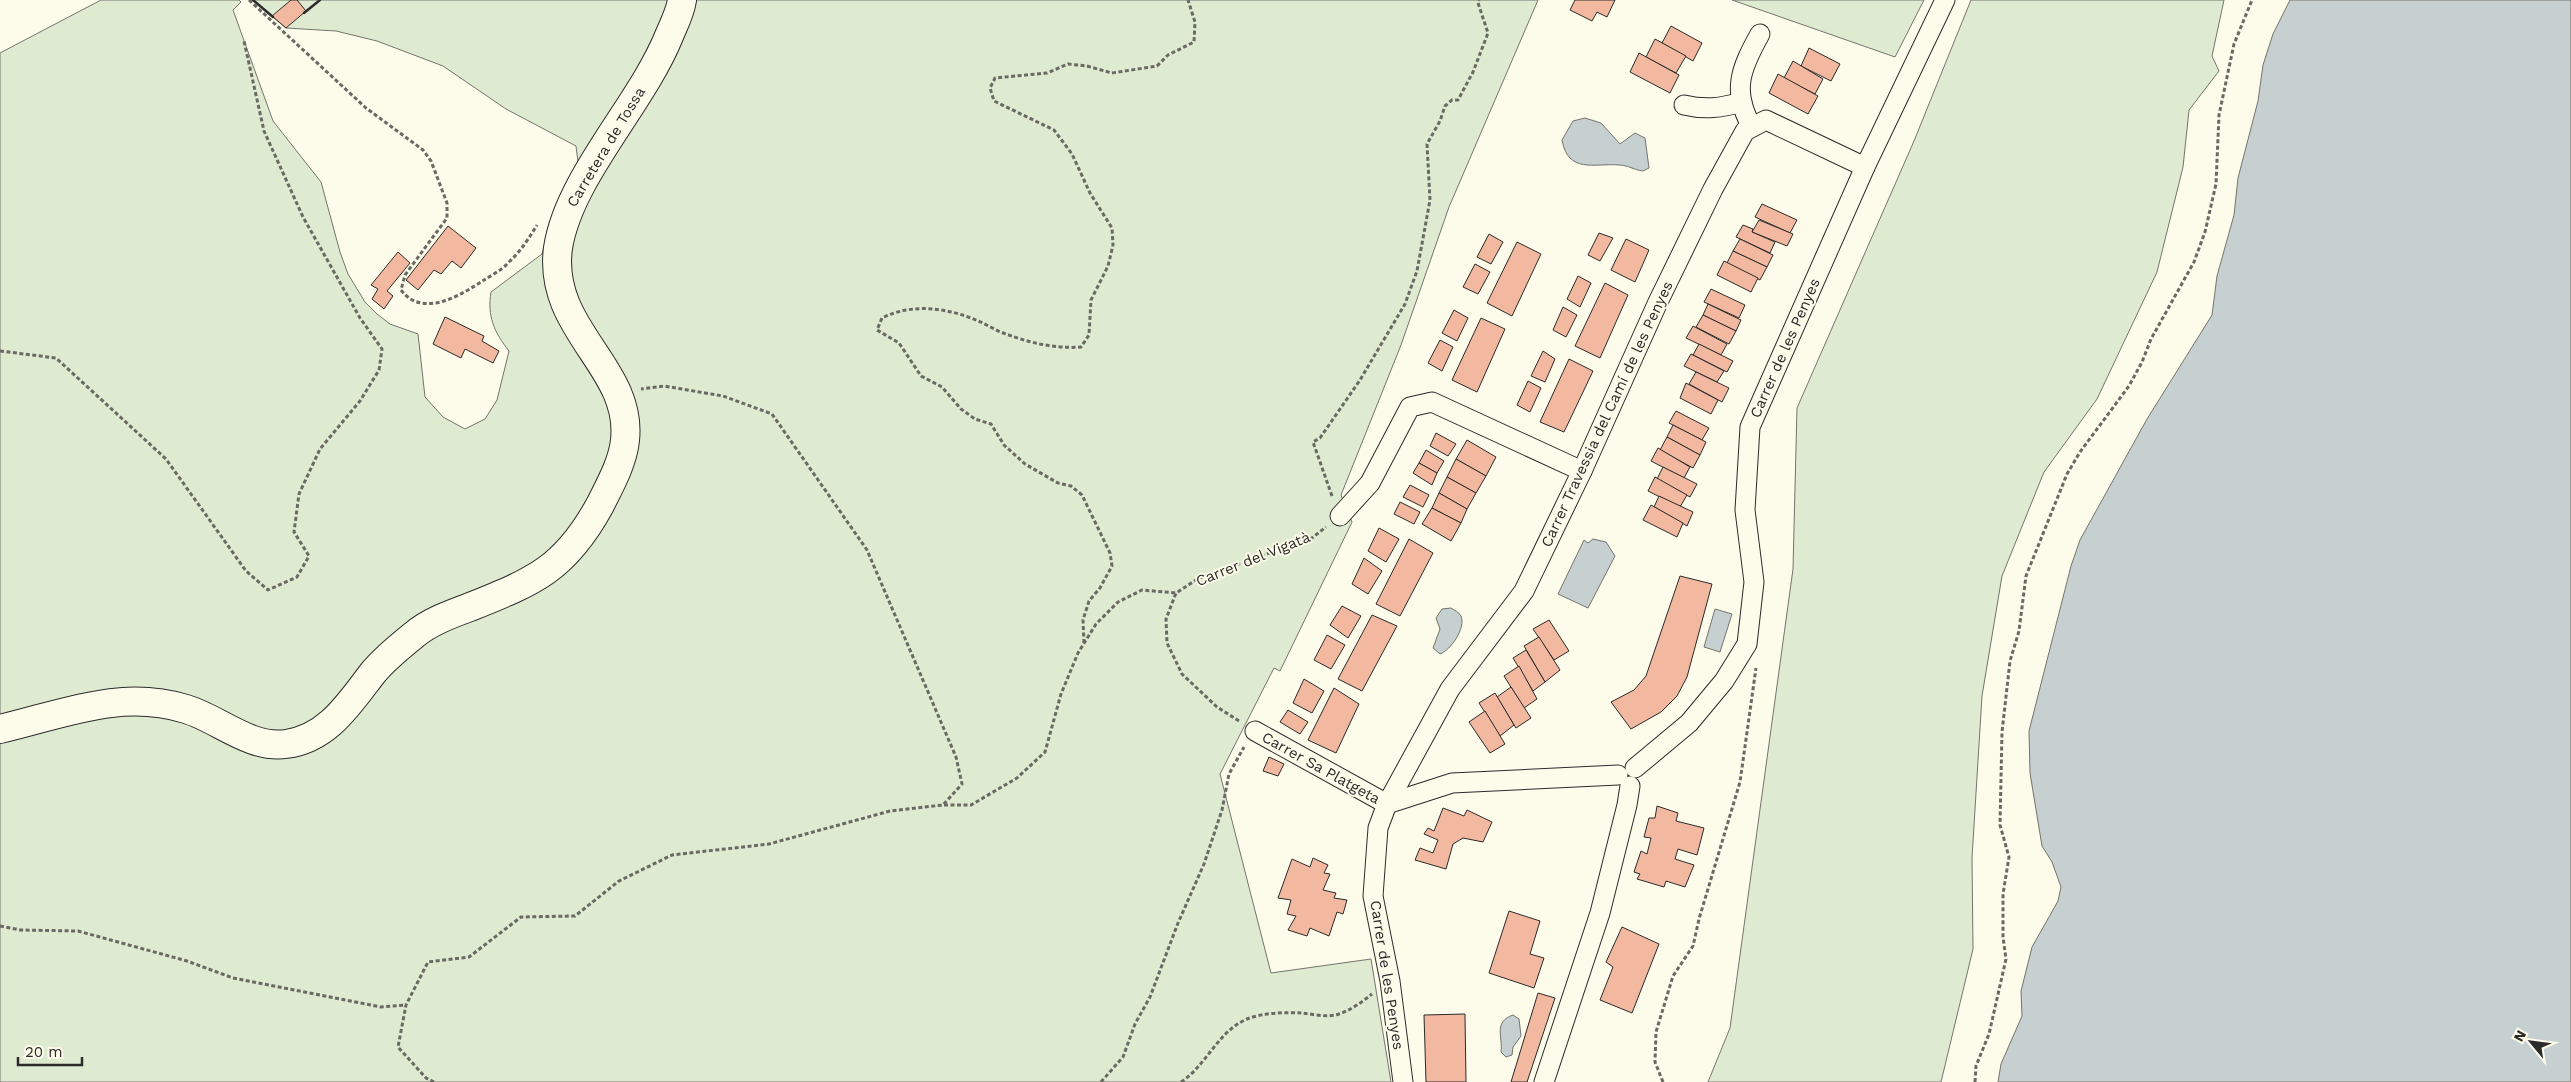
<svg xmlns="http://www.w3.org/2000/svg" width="2571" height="1082" font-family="'Work Sans',sans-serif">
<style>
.green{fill:#deebd1;stroke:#74746e}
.water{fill:#c7d0d0;stroke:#74746e}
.building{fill:#f2b8a0;stroke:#2b2b2b}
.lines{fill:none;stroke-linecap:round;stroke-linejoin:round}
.street-casing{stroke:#2b2b2b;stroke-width:21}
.secondary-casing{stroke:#2b2b2b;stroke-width:30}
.path{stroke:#6a6964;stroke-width:3;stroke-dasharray:4 2.5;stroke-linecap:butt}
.street{stroke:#fdfbea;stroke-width:19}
.secondary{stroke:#fdfbea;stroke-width:28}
.wall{stroke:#2b2b2b;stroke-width:2.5}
.labels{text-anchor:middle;stroke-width:4;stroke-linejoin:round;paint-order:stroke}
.street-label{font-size:15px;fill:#2b2b2b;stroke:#fdfbea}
</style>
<rect width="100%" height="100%" fill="#fdfbea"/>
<g class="green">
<path d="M101,0H239L241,2L233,10L273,121L321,182L340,252L348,274L365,302L377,314L390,324L418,334L425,397L443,417L465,429L485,419L497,400L509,351C494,332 487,316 491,292L542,254L552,219L578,162L576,146L506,109L443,66L377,41L336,31L286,28L253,0H1538L1449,207L1401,345L1341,495L1352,522L1280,671L1274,668L1220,774L1271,973L1371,959L1391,1082H0V53Z"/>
<polygon points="1732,0 1924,0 1895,57"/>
<polygon points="1971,0 2224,0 2212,56 2219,71 2189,110 2183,167 2157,272 2097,399 2044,472 2002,576 1982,696 1972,858 1973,949 1941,1082 1708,1082 1730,1028 1793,569 1797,408 1914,141"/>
</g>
<g class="water">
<polygon points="2290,0 2571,0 2571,1082 1998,1082 2001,1064 2022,1016 2021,991 2032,947 2058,901 2061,887 2052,862 2042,846 2030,773 2029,731 2071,566 2080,540 2147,419 2212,315 2217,276 2234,215 2238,178 2258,101 2263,65 2273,34"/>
<path d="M1585,118L1601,123L1620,144L1635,133L1645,138L1649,168L1643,171C1634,170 1628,165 1619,165C1594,163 1568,174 1562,140L1573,121Z"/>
<polygon points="1593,539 1606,542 1615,556 1588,608 1558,594 1584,540 1588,543"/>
<path d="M1451,608C1454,610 1459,612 1461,616C1466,628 1451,650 1440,654L1433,648L1440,629L1436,618L1442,609Z"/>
<polygon points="1715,609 1732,614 1720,652 1704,647"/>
<path d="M1513,1015L1519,1019L1521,1036L1513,1047L1512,1055L1506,1057L1501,1052C1503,1037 1493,1022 1513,1015Z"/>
</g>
<g class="building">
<polygon points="291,0 297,0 306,11 286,28 272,16"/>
<polygon points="1575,0 1615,0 1607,17 1597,12 1592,21 1570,10"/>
<polygon points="1671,26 1702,43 1693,61 1662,43"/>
<polygon points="1655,39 1686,56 1676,73 1646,57"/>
<polygon points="1809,48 1840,64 1831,81 1801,66"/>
<polygon points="1639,53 1679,75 1670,93 1630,72"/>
<polygon points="1793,61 1823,79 1815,94 1784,78"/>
<polygon points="1778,74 1818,96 1808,114 1769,93"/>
<polygon points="1762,204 1797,220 1790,233 1755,217"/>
<polygon points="1759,220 1793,234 1787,246 1752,232"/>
<polygon points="1743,225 1753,229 1752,232 1775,242 1770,253 1736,237"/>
<polygon points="448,226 476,248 461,268 452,261 441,274 434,270 418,290 406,280"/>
<polygon points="1599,233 1613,238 1600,261 1588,255"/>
<polygon points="1489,234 1503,242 1491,264 1477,257"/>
<polygon points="1626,239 1649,250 1635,282 1611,270"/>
<polygon points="1740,239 1773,255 1767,267 1733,251"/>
<polygon points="1517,242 1541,254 1512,316 1487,303"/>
<polygon points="1733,251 1767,267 1760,280 1727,263"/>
<polygon points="398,252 410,263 387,291 393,296 384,309 372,299 378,289 371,285"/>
<polygon points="1724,261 1758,278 1751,292 1717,275"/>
<polygon points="1475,264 1490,272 1478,294 1463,287"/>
<polygon points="1578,276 1591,283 1580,307 1567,299"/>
<polygon points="1605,283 1628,295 1600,358 1575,346"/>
<polygon points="1711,289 1745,305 1739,318 1704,302"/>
<polygon points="1708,304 1741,320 1736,331 1703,315"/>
<polygon points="1563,307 1577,315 1566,337 1553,330"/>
<polygon points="1454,310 1468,318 1457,341 1442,333"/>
<polygon points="1703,315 1736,331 1729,344 1696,327"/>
<polygon points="445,317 484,336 482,341 499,351 493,363 465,349 461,358 433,344"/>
<polygon points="1481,318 1505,329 1477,392 1452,380"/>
<polygon points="1693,326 1727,344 1721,355 1686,338"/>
<polygon points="1440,340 1453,347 1442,371 1428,363"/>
<polygon points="1699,344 1733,361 1727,372 1693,355"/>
<polygon points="1543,351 1555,359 1545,382 1531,376"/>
<polygon points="1691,354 1724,371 1717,382 1684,366"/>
<polygon points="1569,359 1593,371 1564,432 1540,422"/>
<polygon points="1696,372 1729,388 1722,402 1689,384"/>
<polygon points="1528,381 1541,388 1530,412 1517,405"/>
<polygon points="1686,383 1718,400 1711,414 1680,398"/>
<polygon points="1676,411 1709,428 1702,440 1669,423"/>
<polygon points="1673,425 1706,442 1700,455 1667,437"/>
<polygon points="1436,433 1456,444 1448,456 1430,446"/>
<polygon points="1667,437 1700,455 1693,468 1660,450"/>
<polygon points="1467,440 1496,457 1486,476 1456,459"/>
<polygon points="1658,448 1690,467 1684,478 1651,461"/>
<polygon points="1426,450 1444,461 1437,473 1419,463"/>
<polygon points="1456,459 1486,476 1476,493 1447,477"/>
<polygon points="1419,463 1437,473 1432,485 1413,473"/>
<polygon points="1663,467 1697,484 1690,497 1657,479"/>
<polygon points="1447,477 1476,493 1467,509 1439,493"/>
<polygon points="1655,477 1687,495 1680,507 1648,491"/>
<polygon points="1410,485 1429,495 1423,507 1403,497"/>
<polygon points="1439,493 1467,509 1461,523 1432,508"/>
<polygon points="1659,496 1693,512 1687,526 1654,507"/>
<polygon points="1400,502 1420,512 1414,524 1394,514"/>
<polygon points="1651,505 1683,523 1677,537 1643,520"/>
<polygon points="1432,508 1461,523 1451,541 1422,524"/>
<polygon points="1379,528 1399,539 1386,562 1368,551"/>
<polygon points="1409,539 1433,553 1400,616 1376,604"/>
<polygon points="1364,558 1382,571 1368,594 1352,584"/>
<polygon points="1680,576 1712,584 1687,677 1677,696 1661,712 1631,729 1611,702 1634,690 1646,676"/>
<polygon points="1342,606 1361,616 1348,638 1330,625"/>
<polygon points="1372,615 1397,626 1362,691 1338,679"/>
<polygon points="1549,620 1569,651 1554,660 1533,629"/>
<polygon points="1327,635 1345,645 1331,669 1314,660"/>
<polygon points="1539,637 1560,670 1545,682 1524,646"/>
<polygon points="1526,650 1545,682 1533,691 1513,658"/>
<polygon points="1519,666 1537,699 1524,708 1504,676"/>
<polygon points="1304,679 1324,691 1312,713 1293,703"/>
<polygon points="1511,687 1531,718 1516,728 1497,697"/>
<polygon points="1334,688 1359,704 1336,753 1308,740"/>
<polygon points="1495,693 1514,725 1500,736 1479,703"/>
<polygon points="1288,710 1308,722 1300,734 1280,722"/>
<polygon points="1485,711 1505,744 1490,753 1469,722"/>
<polygon points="1269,757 1284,764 1278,776 1263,771"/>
<polygon points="1657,806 1678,813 1676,821 1704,828 1697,855 1678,849 1675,859 1694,865 1685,887 1666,881 1664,887 1637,879 1640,874 1634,872 1641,851 1647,854 1651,838 1644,837 1649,818 1655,818"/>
<polygon points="1443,808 1464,816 1467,810 1492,822 1483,842 1463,838 1453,844 1446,869 1415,860 1420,848 1433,853 1438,840 1424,834 1428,828 1434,831"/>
<polygon points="1313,858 1328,865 1324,873 1330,874 1323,890 1336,893 1334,898 1347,900 1343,914 1337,912 1329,936 1310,928 1307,936 1288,930 1296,916 1287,914 1291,900 1278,898 1292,859 1310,867"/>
<polygon points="1509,911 1540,921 1530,954 1544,958 1534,988 1489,973"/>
<polygon points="1622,927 1659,944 1632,1013 1600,1000 1613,967 1606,962"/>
<polygon points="1538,993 1555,998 1527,1082 1511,1082"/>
<polygon points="1465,1014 1466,1082 1426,1082 1424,1015"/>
</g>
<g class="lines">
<g class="street-casing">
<g id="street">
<path d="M1684,105C1705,110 1721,108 1742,102"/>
<path d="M1752,127C1731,91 1741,68 1760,34"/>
<polyline points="1340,516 1370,483 1410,407 1432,402 1582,471"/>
<polyline points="1255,731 1387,804"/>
<polyline points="1635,768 1689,723 1724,681 1747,644 1754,582 1745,510 1750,427 1865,167 1945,0"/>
<polyline points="1387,804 1452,783 1618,775"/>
<polyline points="1403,1082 1390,981 1373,896 1378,828 1387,804 1450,689 1524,591 1582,471 1658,302 1713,189 1745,131 1766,120 1865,167"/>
<polyline points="1544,1082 1600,913 1627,805 1630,786"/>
</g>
</g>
<g class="secondary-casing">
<path id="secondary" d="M0,729C64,714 120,689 186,709C219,719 250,749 286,744C327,739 349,704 372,674C383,660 399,647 414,635C429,622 451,614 470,607C535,581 565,569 600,505C610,485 623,462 625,440C633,367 547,330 558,248C569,177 641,105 669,36C674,24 680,13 682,0"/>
</g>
<g class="path">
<path d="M249,0L366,108L423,150L431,161L447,203V218L405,275L401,290C423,319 461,295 484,280C492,275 502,270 509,262C521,251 529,238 537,225"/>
<polyline points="0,351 56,358 166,459 246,571 268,590 297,577 309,556 294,532 299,494 320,449 360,401 379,370 382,349 360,318 303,217 264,131 244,41"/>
<polyline points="1332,496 1313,442 1320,438 1360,380 1405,304 1417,271 1430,200 1427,144 1440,121 1445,106 1452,100 1458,100 1473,72 1488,33 1478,3 1479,0"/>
<path d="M1084,643L1083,620L1089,601L1100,588L1112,566L1110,553L1082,495L1071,486L1058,483L1025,464L1004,445L991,424L975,419L961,409L942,387L921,376L899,343L877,330L882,318C910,304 942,307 971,318C983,322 994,330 1006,334C1030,343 1056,349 1081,347L1089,335L1091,300L1108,266L1113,245L1112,228L1090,193L1072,154L1054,130L994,101L990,88L995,78L1047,73L1068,64L1087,66L1112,73L1157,66L1168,55L1194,42L1195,22L1188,0"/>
<polyline points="1239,721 1217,707 1182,674 1167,643 1166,619 1176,593 1199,578 1312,538 1326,527"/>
<polyline points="944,805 971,805 1017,778 1045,752 1061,694 1078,653 1096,624 1118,602 1142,590 1176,593"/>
<polyline points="0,926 20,930 78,931 187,961 233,978 381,1007 406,1005"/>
<polyline points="434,1082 426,1078 398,1047 406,1005 428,962 469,957 521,917 575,916 619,881 672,855 769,844 890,811 943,805 962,784 956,757 867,550 772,414 723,396 664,386 641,389"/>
<polyline points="1101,1082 1123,1057 1135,1024 1150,997 1178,923 1204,864 1222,810 1229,774 1244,747"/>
<path d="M1181,1082C1207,1065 1217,1032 1247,1019C1262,1013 1284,1012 1301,1013C1313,1014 1327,1018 1339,1014C1351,1010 1362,1002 1372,994"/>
<polyline points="1663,1082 1655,1062 1656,1032 1673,976 1693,946 1699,919 1740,782 1756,668"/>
<polyline points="1975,1082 1976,1066 1989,1034 2006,959 2003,937 2003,894 2009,857 2000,825 2002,732 2010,661 2019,631 2026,576 2067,474 2080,452 2129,386 2142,362 2151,339 2194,262 2205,232 2216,184 2219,115 2234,44 2252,0"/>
</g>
<use href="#street" class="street"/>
<use href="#secondary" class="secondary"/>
<g class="wall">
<polyline points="253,0 273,17"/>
<polyline points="304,13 320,0"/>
</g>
</g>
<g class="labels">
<g class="street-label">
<text transform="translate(606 147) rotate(-59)" y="5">Carretera de Tossa</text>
<text transform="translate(1785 348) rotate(-66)" y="5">Carrer de les Penyes</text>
<text transform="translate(1607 414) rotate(-65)" y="5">Carrer Travessia del Camí de les Penyes</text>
<text transform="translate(1253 559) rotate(-22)" y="5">Carrer del Vigatà</text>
<text transform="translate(1321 768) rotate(29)" y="5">Carrer Sa Platgeta</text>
<text transform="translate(1387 975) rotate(81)" y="5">Carrer de les Penyes</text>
</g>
</g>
<g transform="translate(2531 1042) rotate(299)" stroke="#fdfbea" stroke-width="4" paint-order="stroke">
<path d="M0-4L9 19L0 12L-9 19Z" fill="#2b2b2b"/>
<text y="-8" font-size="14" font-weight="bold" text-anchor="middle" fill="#2b2b2b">N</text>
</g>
<path d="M18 1057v8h64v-8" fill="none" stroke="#2b2b2b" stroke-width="2.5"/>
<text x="25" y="1057" font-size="15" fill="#2b2b2b" stroke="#fdfbea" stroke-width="4" paint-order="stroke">20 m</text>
</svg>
